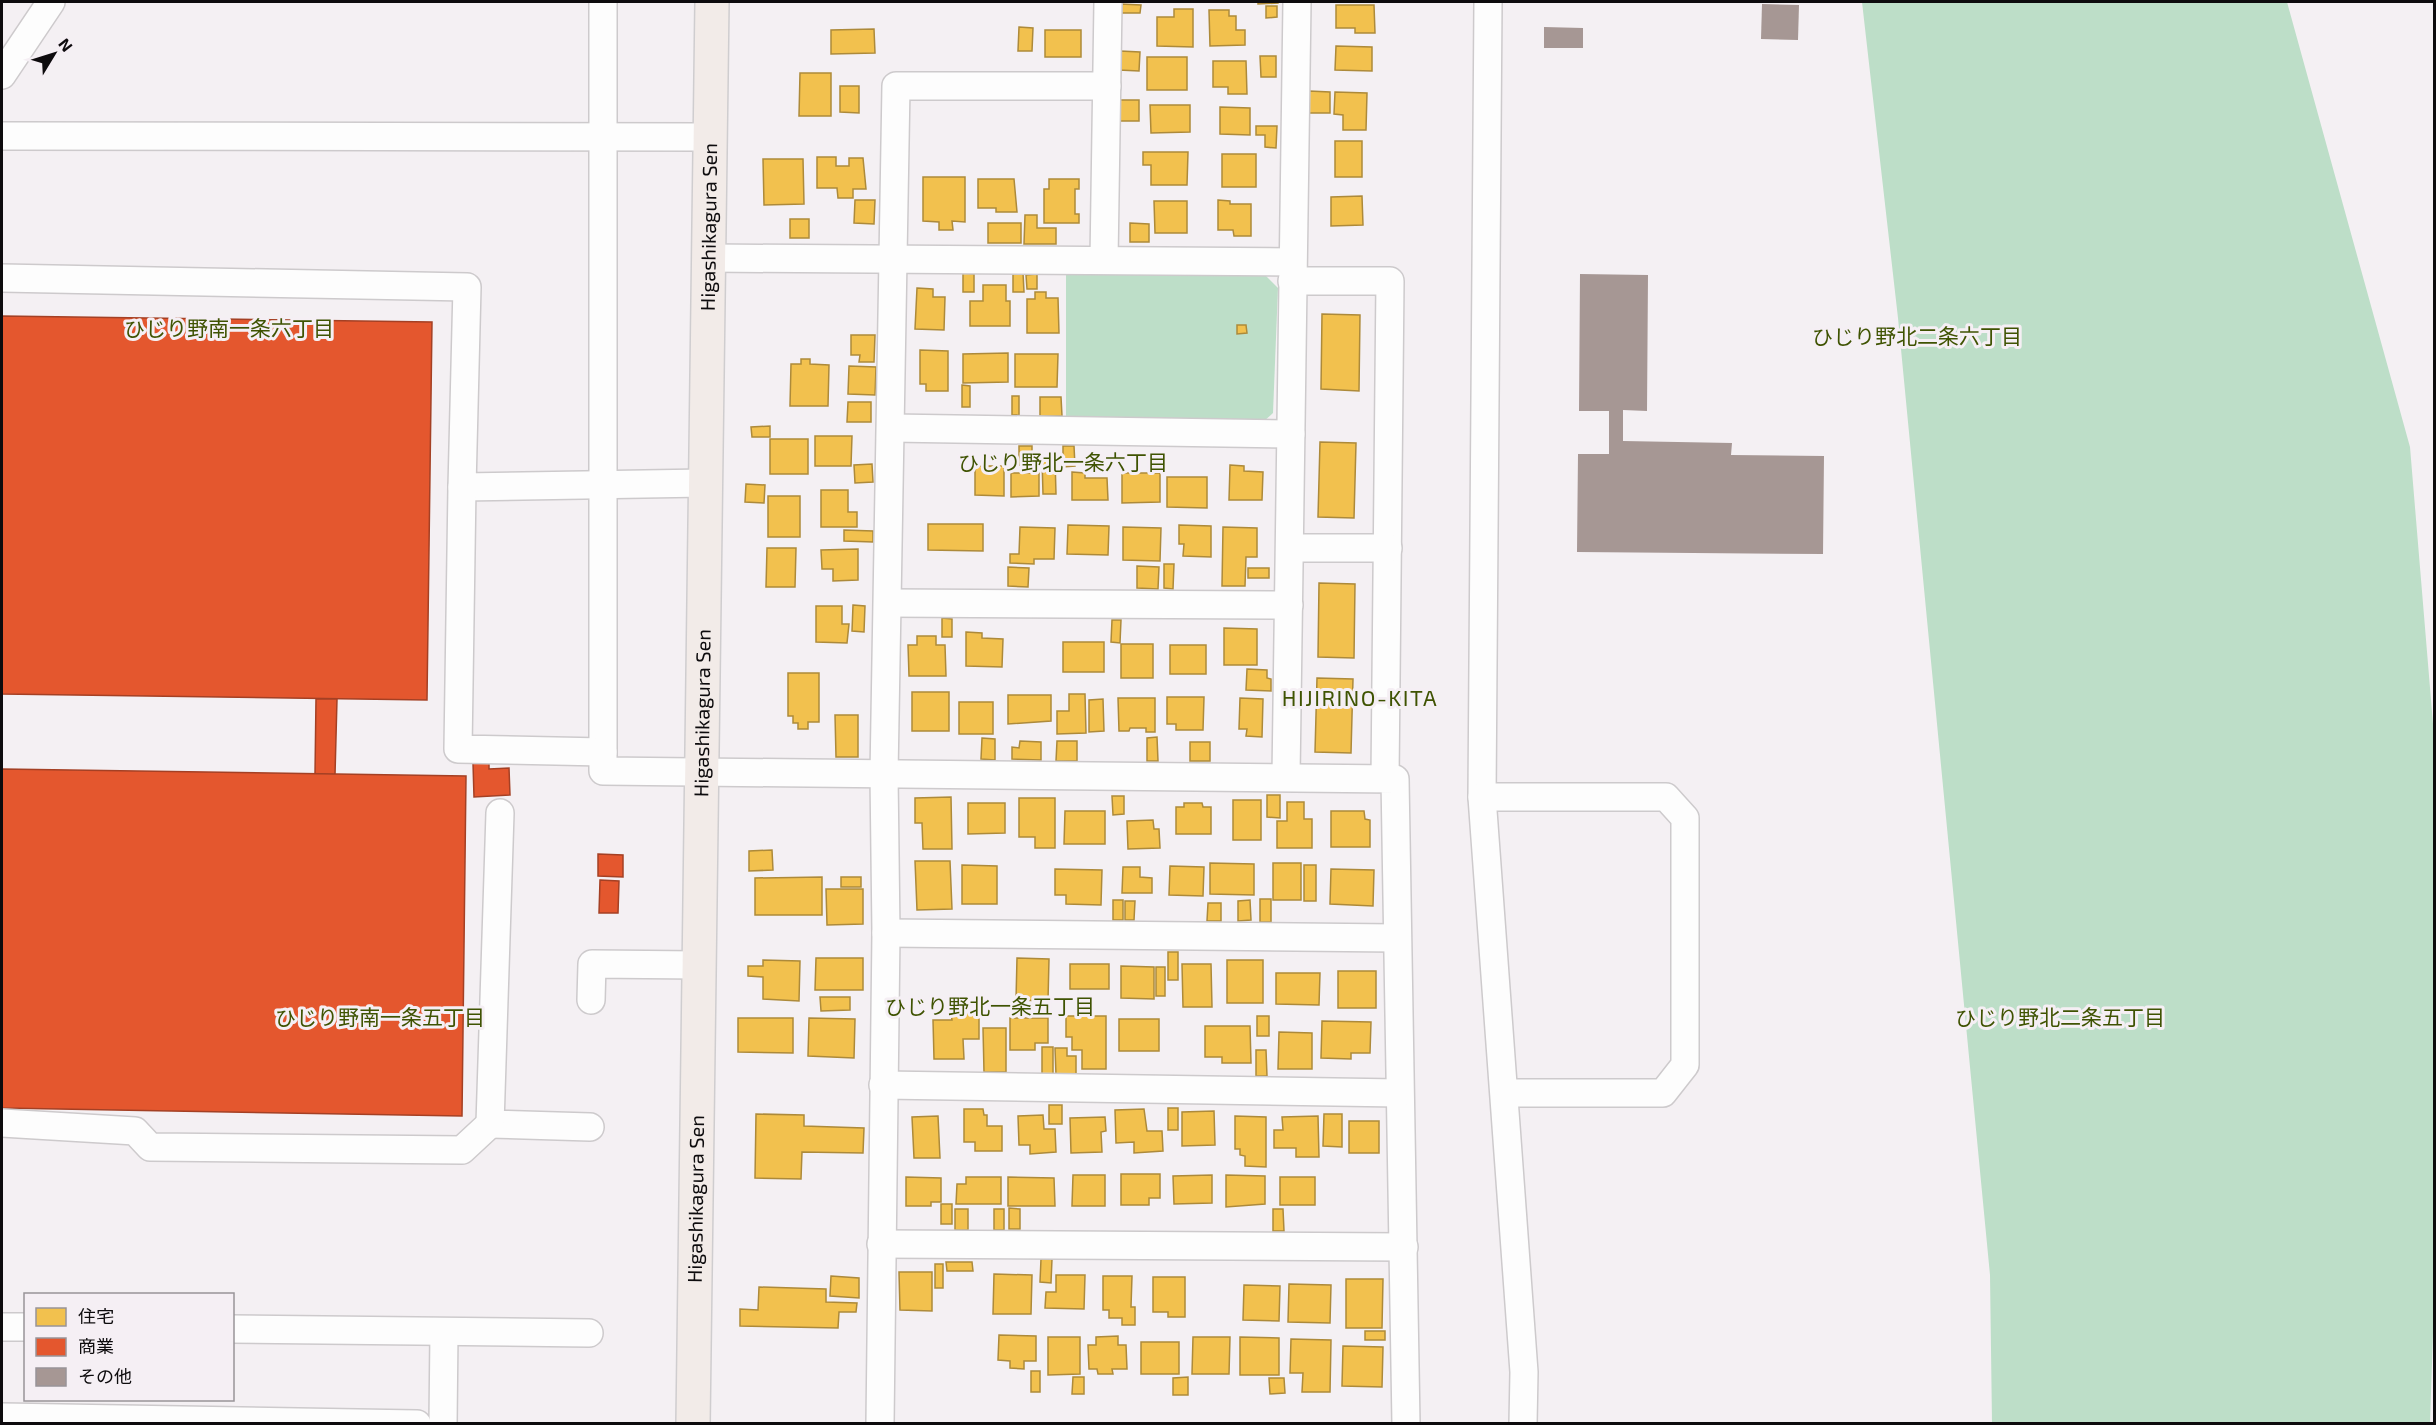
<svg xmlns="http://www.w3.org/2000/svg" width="2436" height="1425" font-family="'Exo 2','Noto Sans JP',sans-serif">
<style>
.green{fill:#bddec8}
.homes{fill:#f2c14e;stroke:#ad8a3a;stroke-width:1.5}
.shops{fill:#e4572e;stroke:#a44024;stroke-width:1.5}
.building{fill:#a69794}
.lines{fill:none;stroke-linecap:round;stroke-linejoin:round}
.minor-casing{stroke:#cdcacc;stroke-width:30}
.major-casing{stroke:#cfcdcf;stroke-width:36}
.minor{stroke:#fdfdfd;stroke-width:27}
.major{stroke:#f2ebe8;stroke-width:33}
.labels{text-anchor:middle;stroke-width:6;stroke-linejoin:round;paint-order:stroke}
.street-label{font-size:20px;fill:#0d0b0d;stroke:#f5eff4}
.neighbourhood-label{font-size:21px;fill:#3f5302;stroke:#f5eff4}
.quarter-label{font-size:22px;letter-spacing:1.5px;fill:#3f5302;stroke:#f5eff4}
</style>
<rect width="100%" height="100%" fill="#f4f0f3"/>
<g class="green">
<polygon points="1862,2 2287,2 2410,447 2434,736 2434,1303 2430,1423 1992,1423 1990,1275 1898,318"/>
<polygon points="1066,275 1265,275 1278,288 1273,413 1263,422 1066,416"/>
</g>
<g class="homes">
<polygon points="1258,2 1278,2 1278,3 1258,4"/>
<polygon points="1120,4 1141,5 1140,13 1120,13"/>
<polygon points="1336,5 1374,5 1375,33 1355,33 1355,28 1336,28"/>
<polygon points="1266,6 1277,6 1277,17 1266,18"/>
<polygon points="1174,9 1193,9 1193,47 1157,46 1157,17 1174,17"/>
<polygon points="1209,10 1229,10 1229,16 1236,16 1236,30 1245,30 1245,45 1210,46"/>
<polygon points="1019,27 1033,28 1032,51 1018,51"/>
<polygon points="874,29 875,53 831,54 831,30"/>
<rect x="1045" y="30" width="36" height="27"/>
<polygon points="1336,46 1372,47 1372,71 1335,70"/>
<polygon points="1120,51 1140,52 1139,71 1119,70"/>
<polygon points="1260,56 1276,56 1276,77 1261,77"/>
<rect x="1147" y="57" width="40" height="33"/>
<polygon points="1213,61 1246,61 1247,94 1228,94 1228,87 1213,87"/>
<polygon points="800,73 831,73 831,116 799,116"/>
<polygon points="840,86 859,86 859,113 840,112"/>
<polygon points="1309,91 1330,92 1330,113 1308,113"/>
<polygon points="1335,92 1367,93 1366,130 1343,130 1343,115 1334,114"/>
<rect x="1120" y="100" width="19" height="21"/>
<polygon points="1150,105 1190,105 1190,132 1151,133"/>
<polygon points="1220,107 1250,108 1250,135 1220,134"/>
<polygon points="1256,126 1277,126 1276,148 1265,147 1265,135 1256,135"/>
<rect x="1335" y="141" width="27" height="36"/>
<polygon points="1143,152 1188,152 1187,185 1151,185 1151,165 1143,165"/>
<rect x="1222" y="154" width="34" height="33"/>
<polygon points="817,157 836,157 836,166 849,166 849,158 863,158 866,189 853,189 853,198 838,198 837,188 817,188"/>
<polygon points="763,159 803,159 804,204 764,205"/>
<polygon points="923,177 965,177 965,222 952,221 953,230 939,230 939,222 923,221"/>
<polygon points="978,179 1014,179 1017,212 996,212 996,208 978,208"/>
<polygon points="1049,179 1079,179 1079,189 1075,189 1075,214 1079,214 1079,223 1044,223 1044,189 1049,189"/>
<polygon points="1362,196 1363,225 1331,226 1331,197"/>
<polygon points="855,200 875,200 874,224 854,223"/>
<polygon points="1218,200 1230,201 1230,204 1251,204 1251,236 1234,236 1233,230 1218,230"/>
<polygon points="1154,201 1187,201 1187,233 1155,233"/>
<polygon points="1025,215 1037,215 1037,228 1056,228 1056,244 1024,244"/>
<rect x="790" y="219" width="19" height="19"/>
<rect x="988" y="223" width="33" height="20"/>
<polygon points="1130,223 1149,224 1149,242 1130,242"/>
<polygon points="963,273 974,274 974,292 963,292"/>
<polygon points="1013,273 1023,273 1024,292 1013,292"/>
<polygon points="1037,274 1037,289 1027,289 1026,275"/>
<polygon points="983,285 1006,285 1006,301 1010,301 1010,326 970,326 970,301 983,301"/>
<polygon points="917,288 933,289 933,297 945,297 944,330 915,329"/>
<polygon points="1035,292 1046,292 1046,298 1058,298 1059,333 1027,333 1027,299 1035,299"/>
<polygon points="1322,314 1360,315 1359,391 1321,389"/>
<polygon points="1237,325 1246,325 1247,333 1237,334"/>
<polygon points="851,335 875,335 874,362 859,362 860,355 851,355"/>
<polygon points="920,350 948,351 948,391 926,391 926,384 920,384"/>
<polygon points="1008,353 1008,382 963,383 963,354"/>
<polygon points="1015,354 1058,354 1057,387 1015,387"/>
<polygon points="801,359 810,359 810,364 829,365 828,406 790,406 791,364 801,364"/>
<polygon points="849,366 876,367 875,395 848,394"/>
<polygon points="962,385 970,386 970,407 962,407"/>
<rect x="1012" y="396" width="7" height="19"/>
<polygon points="1040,397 1061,397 1062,416 1040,416"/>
<polygon points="848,402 871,402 871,422 847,422"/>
<polygon points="770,426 770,437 752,437 751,427"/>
<polygon points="815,436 852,436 851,466 815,466"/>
<rect x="770" y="439" width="38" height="35"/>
<polygon points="1320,442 1356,443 1354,518 1318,517"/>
<rect x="1019" y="446" width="13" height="19"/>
<polygon points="1063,446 1074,446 1075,466 1063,467"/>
<polygon points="1055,458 1056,494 1043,494 1042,459"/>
<polygon points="872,464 873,482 855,483 854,465"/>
<polygon points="1230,465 1244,466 1244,471 1263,472 1262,500 1229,500"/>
<polygon points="975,466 1004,466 1004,496 975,495"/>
<polygon points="1072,472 1085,473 1085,478 1107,478 1108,500 1072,500"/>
<polygon points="1011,473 1039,473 1039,496 1011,497"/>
<polygon points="1122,473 1160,473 1160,502 1122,503"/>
<polygon points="1167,477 1207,477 1207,508 1167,507"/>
<polygon points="746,484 765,485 764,503 745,502"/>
<polygon points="821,490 848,490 848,512 857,512 857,527 821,527"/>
<rect x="768" y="496" width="32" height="41"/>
<polygon points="928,524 983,524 983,551 928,550"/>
<polygon points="1068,525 1109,526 1108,555 1067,554"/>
<polygon points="1179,525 1211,526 1211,557 1183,556 1184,544 1179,544"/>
<polygon points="1020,527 1055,528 1054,559 1034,559 1034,564 1010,563 1010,554 1019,554"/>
<polygon points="1123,527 1161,528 1160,561 1123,560"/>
<polygon points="1223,527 1257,528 1257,557 1246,557 1245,586 1222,586"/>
<polygon points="844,530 873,531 873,542 844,541"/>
<polygon points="767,548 796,548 795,587 766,587"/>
<polygon points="858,549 858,580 833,581 833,569 822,569 821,550"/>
<polygon points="1164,564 1174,564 1173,589 1164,588"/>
<polygon points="1137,566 1159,567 1158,589 1137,588"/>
<polygon points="1008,567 1029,568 1028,587 1008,586"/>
<rect x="1248" y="568" width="21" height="10"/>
<polygon points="1319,583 1355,584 1354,658 1318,657"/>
<polygon points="853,605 865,606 864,632 852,631"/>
<polygon points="816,606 842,606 842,624 849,624 847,643 816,642"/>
<polygon points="942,618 952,619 952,637 942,637"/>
<polygon points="1112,620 1121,620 1120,643 1111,642"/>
<polygon points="1224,628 1257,629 1257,665 1224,665"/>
<polygon points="966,632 982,633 982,638 1003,639 1002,667 966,666"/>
<polygon points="917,636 936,636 936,645 945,645 946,676 909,676 908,645 917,645"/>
<rect x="1063" y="642" width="41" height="30"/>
<rect x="1121" y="644" width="32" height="34"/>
<rect x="1170" y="645" width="36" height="29"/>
<polygon points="1247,669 1267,670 1267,678 1271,679 1271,691 1246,690"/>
<polygon points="788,673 819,673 819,722 808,722 808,729 798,729 798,723 793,723 793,716 788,716"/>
<polygon points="1317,678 1353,679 1351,753 1315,752"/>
<rect x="912" y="692" width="37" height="39"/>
<polygon points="1069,694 1085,694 1086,733 1057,734 1057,711 1069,711"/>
<polygon points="1008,695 1051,695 1051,721 1008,724"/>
<polygon points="1167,697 1204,697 1203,730 1176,730 1176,724 1167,724"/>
<polygon points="1118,698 1155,698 1155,732 1146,732 1146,728 1130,728 1129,731 1119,731"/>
<polygon points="1240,698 1263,699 1262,737 1246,736 1247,729 1239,729"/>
<polygon points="1103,699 1104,731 1089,732 1089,700"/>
<rect x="959" y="702" width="34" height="32"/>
<polygon points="835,715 858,715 858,757 836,757"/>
<polygon points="1157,737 1158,761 1147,761 1147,738"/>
<polygon points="982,738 995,739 995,760 981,759"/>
<polygon points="1020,741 1041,742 1041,760 1012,759 1012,747 1019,748"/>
<polygon points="1057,741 1077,741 1077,761 1056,761"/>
<rect x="1190" y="742" width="20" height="19"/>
<polygon points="1267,795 1280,795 1280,818 1267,817"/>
<polygon points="1112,796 1124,796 1124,814 1113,815"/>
<polygon points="951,797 952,849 923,849 922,823 915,823 915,798"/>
<polygon points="1019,798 1055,798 1055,848 1035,848 1035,837 1019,837"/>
<rect x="1233" y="800" width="28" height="40"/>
<polygon points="1287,802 1304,802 1304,819 1312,819 1312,848 1277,848 1277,821 1287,821"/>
<polygon points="968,803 1005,803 1005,833 968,834"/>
<polygon points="1184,803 1202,803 1203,807 1211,807 1211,834 1176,834 1176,807 1184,807"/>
<polygon points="1065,811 1105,811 1105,844 1064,844"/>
<polygon points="1331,811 1364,811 1365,819 1370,820 1370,847 1331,847"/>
<polygon points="1153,820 1154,829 1159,829 1160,848 1128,849 1127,821"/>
<polygon points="772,850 773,870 749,871 749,851"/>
<polygon points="915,861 950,861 952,909 917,910"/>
<polygon points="1210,863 1254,864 1254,895 1210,894"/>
<rect x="1273" y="863" width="28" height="37"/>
<polygon points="962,865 997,866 997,904 962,904"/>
<rect x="1304" y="865" width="12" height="36"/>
<polygon points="1170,866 1204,867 1203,896 1169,895"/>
<polygon points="1123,867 1140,867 1140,877 1152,878 1152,893 1122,893"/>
<polygon points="1055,869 1102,870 1101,905 1066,904 1066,895 1055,895"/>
<polygon points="1331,869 1374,870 1373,906 1330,904"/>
<polygon points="822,877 822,915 755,915 755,878"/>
<rect x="841" y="877" width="20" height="10"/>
<polygon points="826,889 863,889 863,924 827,925"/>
<rect x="1260" y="899" width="11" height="23"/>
<rect x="1113" y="900" width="10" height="20"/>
<polygon points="1250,900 1251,920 1238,921 1238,901"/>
<polygon points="1125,901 1135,901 1134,920 1125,920"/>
<polygon points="1208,903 1221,903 1221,921 1207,921"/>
<rect x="1168" y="952" width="10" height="28"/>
<polygon points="816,958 863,958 863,990 815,990"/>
<polygon points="1017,958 1049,959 1048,1001 1016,1000"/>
<polygon points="763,960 800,961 799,1001 763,999 763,977 748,976 748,966 763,966"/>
<rect x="1227" y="960" width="36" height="43"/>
<rect x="1070" y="964" width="39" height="25"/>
<polygon points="1182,964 1211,964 1212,1007 1183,1007"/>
<polygon points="1121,966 1154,967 1154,999 1121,998"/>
<rect x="1156" y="967" width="9" height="29"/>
<rect x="1338" y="971" width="38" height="37"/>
<polygon points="1276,973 1320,973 1319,1005 1276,1004"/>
<polygon points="820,997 850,997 850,1010 821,1011"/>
<polygon points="979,1012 979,1039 963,1039 964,1059 934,1059 933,1020 952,1020 951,1013"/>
<polygon points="1066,1016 1106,1016 1106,1069 1082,1069 1082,1050 1072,1050 1072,1037 1066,1037"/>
<rect x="1257" y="1016" width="12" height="20"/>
<polygon points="738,1018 793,1018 793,1053 738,1052"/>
<polygon points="809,1018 855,1019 854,1058 808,1056"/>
<polygon points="1010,1018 1048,1018 1048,1043 1035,1043 1035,1050 1010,1050"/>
<rect x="1119" y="1019" width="40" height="32"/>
<polygon points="1322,1021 1371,1022 1370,1053 1351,1053 1351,1059 1321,1058"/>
<polygon points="1205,1026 1250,1026 1251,1063 1222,1063 1222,1057 1205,1057"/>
<polygon points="983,1028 1006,1028 1006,1072 984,1072"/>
<polygon points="1279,1032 1312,1033 1312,1069 1278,1069"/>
<rect x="1042" y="1047" width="11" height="28"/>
<polygon points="1055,1048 1067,1048 1067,1056 1076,1056 1076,1075 1056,1075"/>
<polygon points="1256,1050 1266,1050 1267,1076 1256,1076"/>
<rect x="1049" y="1105" width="13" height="19"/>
<rect x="1168" y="1108" width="10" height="22"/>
<polygon points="964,1109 983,1109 984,1115 987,1115 987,1126 1002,1126 1002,1151 975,1151 975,1142 964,1142"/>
<polygon points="1144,1109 1147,1131 1162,1131 1163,1151 1134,1153 1134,1142 1116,1143 1115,1110"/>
<polygon points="1214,1111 1215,1145 1182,1146 1182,1112"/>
<polygon points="756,1114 804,1115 804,1126 864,1128 863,1153 802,1152 801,1179 755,1178"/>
<polygon points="1324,1114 1342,1114 1342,1147 1323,1146"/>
<polygon points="1043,1115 1044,1129 1055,1129 1056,1152 1030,1154 1030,1145 1019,1145 1018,1116"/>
<polygon points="938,1116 940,1158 914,1158 912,1117"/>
<polygon points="1235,1116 1266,1117 1266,1167 1245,1166 1245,1156 1240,1155 1240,1149 1235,1149"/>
<polygon points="1318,1116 1319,1157 1296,1157 1296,1148 1274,1148 1274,1130 1283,1130 1282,1117"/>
<polygon points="1105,1117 1106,1131 1101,1132 1102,1152 1071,1153 1070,1118"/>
<rect x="1349" y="1121" width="30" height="32"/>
<polygon points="1121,1174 1160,1174 1160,1198 1149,1198 1149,1205 1121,1205"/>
<polygon points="1073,1175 1105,1175 1105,1206 1072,1206"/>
<polygon points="1212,1175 1212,1203 1174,1204 1173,1176"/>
<polygon points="1226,1175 1265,1176 1265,1204 1226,1207"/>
<polygon points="906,1177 941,1178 941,1202 931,1202 931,1206 906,1206"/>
<polygon points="966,1177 1001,1177 1001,1204 956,1204 957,1184 966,1184"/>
<polygon points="1008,1177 1054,1178 1055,1206 1008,1206"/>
<rect x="1280" y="1177" width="35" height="28"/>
<rect x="941" y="1204" width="11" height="20"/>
<polygon points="1009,1208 1020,1209 1020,1229 1009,1229"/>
<rect x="955" y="1209" width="13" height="21"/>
<rect x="994" y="1209" width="10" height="21"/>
<polygon points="1273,1209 1283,1209 1284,1231 1273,1231"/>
<polygon points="1041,1259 1052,1259 1051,1283 1040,1282"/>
<polygon points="946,1262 972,1262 973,1271 947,1271"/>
<rect x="935" y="1264" width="8" height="24"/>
<polygon points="899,1272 932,1272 932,1311 900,1310"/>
<polygon points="994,1274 1032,1275 1031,1314 993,1314"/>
<polygon points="1056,1275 1085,1275 1084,1309 1045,1308 1046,1292 1056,1292"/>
<polygon points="831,1276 859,1278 859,1298 830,1296"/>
<polygon points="1103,1276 1132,1276 1131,1307 1135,1307 1135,1325 1122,1325 1122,1318 1109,1318 1109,1310 1103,1310"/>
<polygon points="1153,1277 1185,1277 1185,1317 1168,1317 1168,1312 1153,1312"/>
<polygon points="1346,1279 1383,1279 1382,1328 1346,1328"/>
<polygon points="1289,1284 1331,1285 1330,1323 1288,1322"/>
<polygon points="1244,1285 1280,1286 1279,1321 1243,1320"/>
<polygon points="759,1287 826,1289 826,1302 857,1303 856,1312 839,1312 838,1328 740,1326 740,1309 758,1310"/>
<rect x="1365" y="1331" width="20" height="9"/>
<polygon points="999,1335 1036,1336 1036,1361 1024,1361 1024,1369 1010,1368 1010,1361 998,1360"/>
<polygon points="1118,1336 1118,1345 1126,1345 1127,1369 1112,1369 1113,1374 1098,1374 1097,1369 1089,1369 1088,1345 1096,1345 1096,1337"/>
<polygon points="1048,1337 1080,1337 1080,1374 1048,1375"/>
<polygon points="1193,1337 1230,1337 1229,1374 1192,1374"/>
<polygon points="1240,1337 1279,1338 1279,1375 1240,1375"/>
<polygon points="1291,1339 1331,1340 1330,1392 1302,1392 1303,1373 1290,1373"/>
<rect x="1141" y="1342" width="38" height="32"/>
<polygon points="1343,1346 1383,1347 1382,1387 1342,1386"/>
<rect x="1031" y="1371" width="9" height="21"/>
<polygon points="1073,1377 1084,1377 1084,1394 1072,1394"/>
<polygon points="1188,1377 1188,1395 1173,1395 1173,1378"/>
<polygon points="1269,1378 1284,1378 1285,1393 1270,1394"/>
</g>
<g class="shops">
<polygon points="2,316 432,322 427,700 2,694"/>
<polygon points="316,699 337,699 335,775 315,774"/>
<polygon points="489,762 489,769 509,768 510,795 474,797 473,763"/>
<polygon points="2,769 466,776 462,1116 2,1108"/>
<polygon points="598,854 623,855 623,877 598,876"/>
<polygon points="600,880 619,881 618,913 599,913"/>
</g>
<g class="building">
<polygon points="1762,4 1799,5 1798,40 1761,39"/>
<polygon points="1544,27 1583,28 1583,48 1544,48"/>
<polygon points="1580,274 1648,275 1647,411 1623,410 1623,441 1732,443 1731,455 1824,456 1823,554 1577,552 1578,454 1609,454 1609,411 1579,411"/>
</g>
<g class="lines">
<g class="minor-casing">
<g id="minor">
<polyline points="603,2 603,771 1395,779 1406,1424"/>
<polyline points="1488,2 1482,797 1524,1372 1523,1424"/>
<polyline points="2,75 51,2"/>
<polyline points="2,136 710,137"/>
<polyline points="709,258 1292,262"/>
<polyline points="1104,260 1108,2"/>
<polyline points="2,278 467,287 462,487 705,483"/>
<polyline points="1292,281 1390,281 1385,779"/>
<polyline points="892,428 1291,434"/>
<polyline points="462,487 458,749 603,752"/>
<polyline points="1290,548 1388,548"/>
<polyline points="889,603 1289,605"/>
<polyline points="1286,777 1297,2"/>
<polyline points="1482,797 1666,797 1685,818 1685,1065 1663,1093 1505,1093"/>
<polyline points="500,813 490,1124 590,1127"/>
<polyline points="886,933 1397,938"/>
<polyline points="591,1000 592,964 700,965"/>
<polyline points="883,1085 1399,1093"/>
<polyline points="2,1123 135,1131 150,1147 462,1150 490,1124"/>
<polyline points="881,1244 1404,1247"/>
<polyline points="2,1327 26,1327"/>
<polyline points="232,1329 589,1333"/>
<polyline points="2,1417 417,1424"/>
<polyline points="443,1424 444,1332"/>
<polyline points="880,1424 886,933 884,775 896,86 1107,86"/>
</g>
</g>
<g class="major-casing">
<g id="major">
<path id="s1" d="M693,1424L712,2"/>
</g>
</g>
<use href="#minor" class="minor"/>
<use href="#major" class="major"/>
</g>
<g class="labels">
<g class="street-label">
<text dy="7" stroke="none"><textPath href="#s1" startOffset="1197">Higashikagura Sen</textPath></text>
<text dy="7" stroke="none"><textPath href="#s1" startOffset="711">Higashikagura Sen</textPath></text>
<text dy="7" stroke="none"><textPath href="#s1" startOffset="225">Higashikagura Sen</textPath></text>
</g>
<g class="neighbourhood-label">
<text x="229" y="336">ひじり野南一条六丁目</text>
<text x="1917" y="344">ひじり野北二条六丁目</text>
<text x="1063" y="470">ひじり野北一条六丁目</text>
<text x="990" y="1014">ひじり野北一条五丁目</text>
<text x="380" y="1025">ひじり野南一条五丁目</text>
<text x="2060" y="1025">ひじり野北二条五丁目</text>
</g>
<g class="quarter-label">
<text x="1360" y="706">HIJIRINO-KITA</text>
</g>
</g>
<rect width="2436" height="1425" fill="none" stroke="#0d0b0d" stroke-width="6"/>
<rect x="24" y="1293" width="210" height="108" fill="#f5eff4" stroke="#989498" stroke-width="1.5"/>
<rect x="36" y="1308" width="30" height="18" fill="#f2c14e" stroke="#989498" stroke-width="1.5"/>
<text x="78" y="1323" font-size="18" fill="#0d0b0d">住宅</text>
<rect x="36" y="1338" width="30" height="18" fill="#e4572e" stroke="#989498" stroke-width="1.5"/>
<text x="78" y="1353" font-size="18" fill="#0d0b0d">商業</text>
<rect x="36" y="1368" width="30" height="18" fill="#a69794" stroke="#989498" stroke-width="1.5"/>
<text x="78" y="1383" font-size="18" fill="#0d0b0d">その他</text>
<g transform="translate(54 54) rotate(52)" stroke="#f5eff4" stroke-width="4.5" paint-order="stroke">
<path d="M0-4.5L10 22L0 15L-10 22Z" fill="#0d0b0d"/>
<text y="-9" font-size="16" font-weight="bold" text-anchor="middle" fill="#0d0b0d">N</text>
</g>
</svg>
